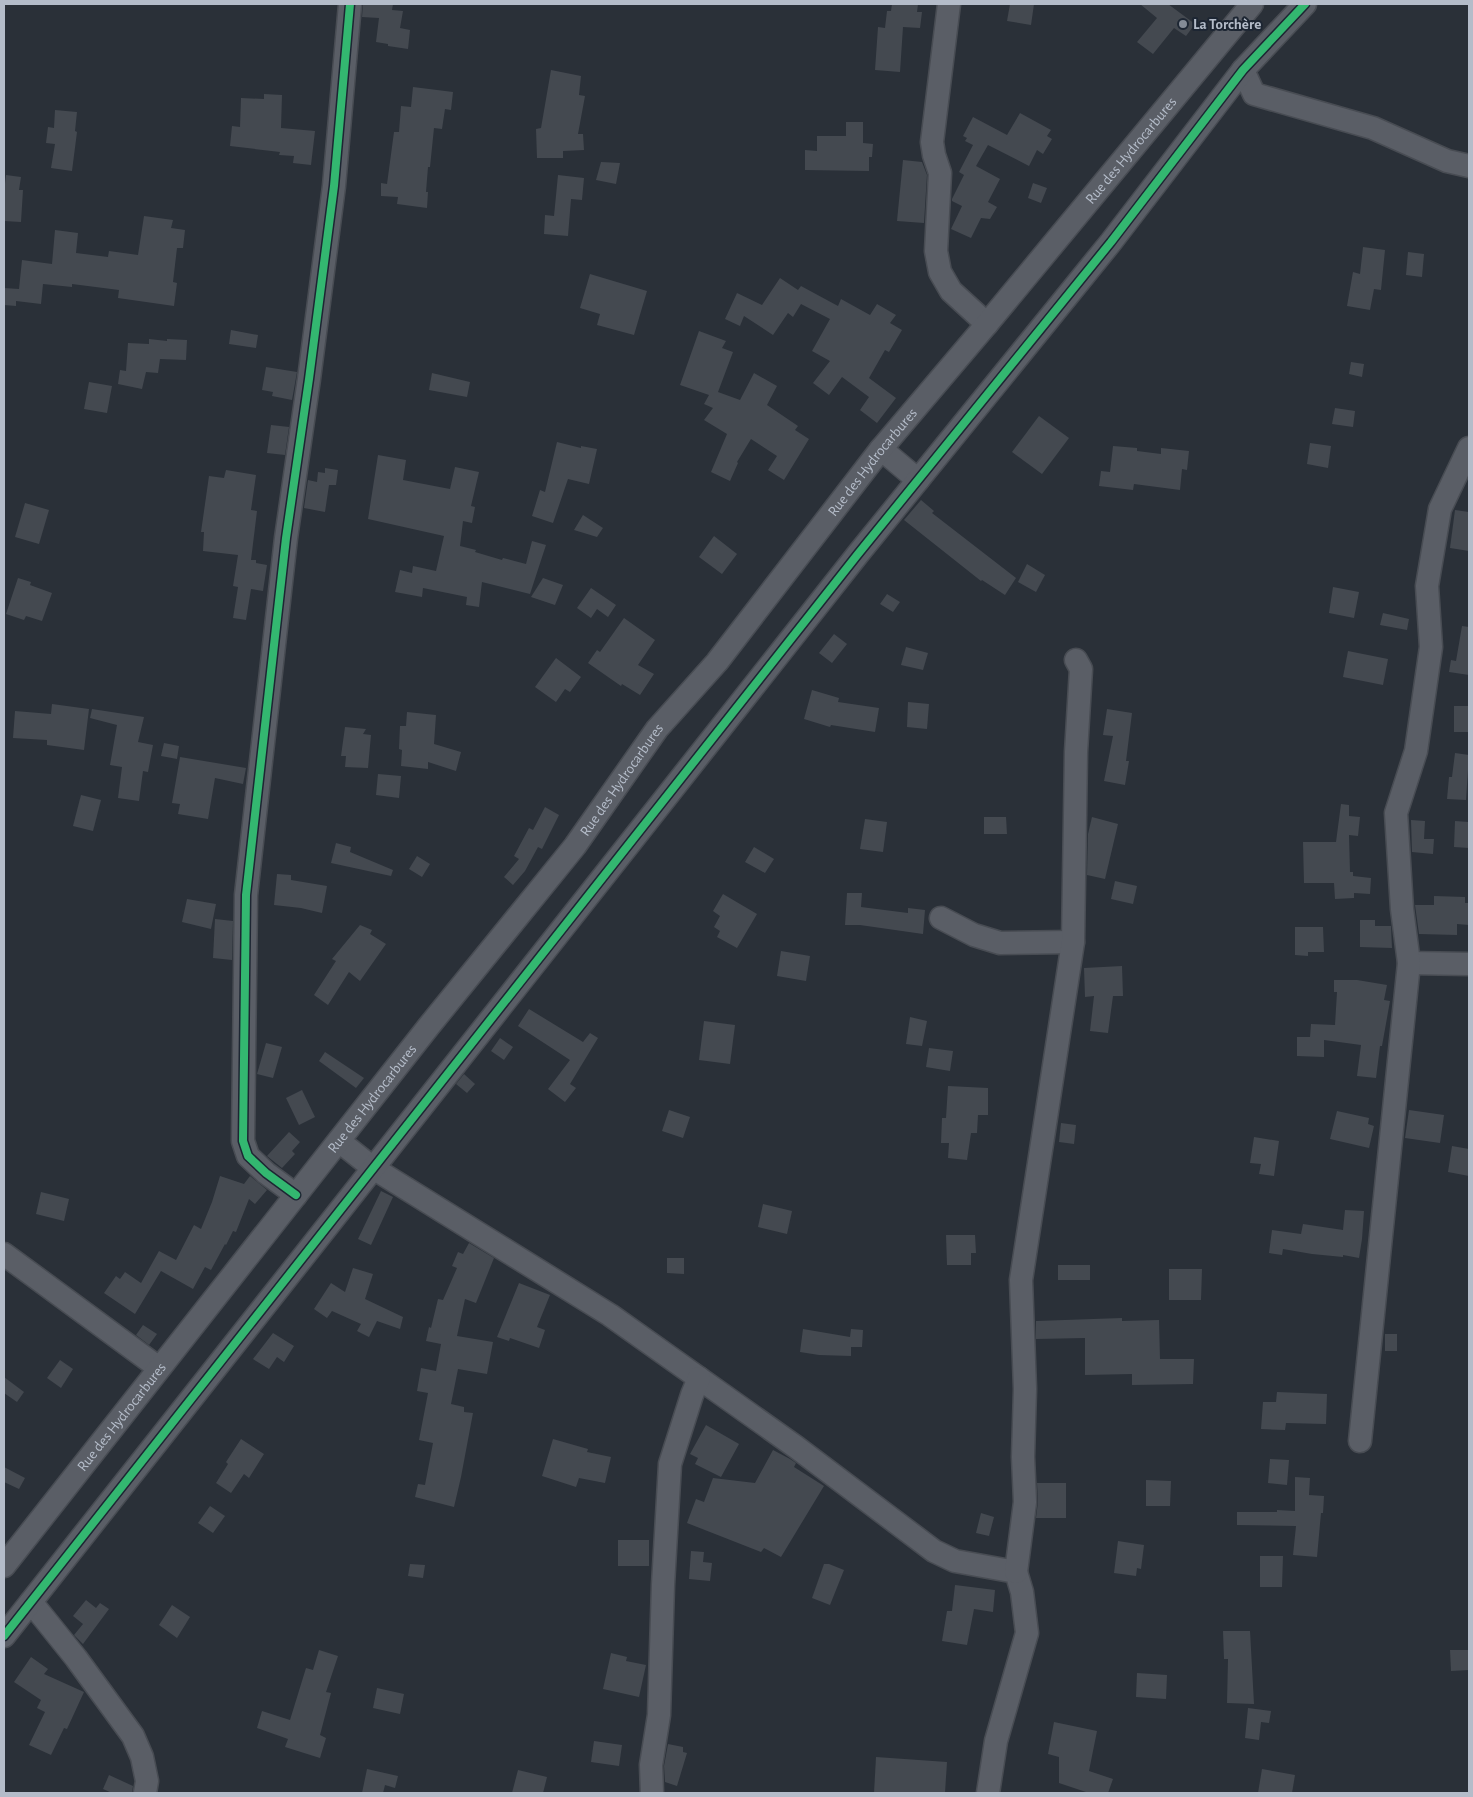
<svg xmlns="http://www.w3.org/2000/svg" width="1473" height="1797" font-family="'Alegreya Sans',sans-serif">
<style>
.building{fill:#444950}
.lines{fill:none;stroke-linecap:round;stroke-linejoin:round}
.minor-casing{stroke:#484c53;stroke-width:25}
.minor{stroke:#5a5e66;stroke-width:22}
.cycleway-casing{stroke:#1d2633;stroke-width:11}
.cycleway{stroke:#33b770;stroke-width:8}
.poi-dot{fill:#848b96;stroke:#1d2633;stroke-width:2}
.labels{text-anchor:middle;stroke-width:4;stroke-linejoin:round;paint-order:stroke}
.poi-label{font-size:15px;font-weight:bold;fill:#b4bcc9;stroke:#1d2633;text-anchor:start}
.street-label{font-size:15px;fill:#b4bcc9;stroke:#1d2633}
</style>
<rect width="100%" height="100%" fill="#2a3038"/>
<g class="building">
<polygon points="363,4 393,4 392,10 403,11 400,28 410,30 408,49 388,46 388,44 376,42 379,18 362,17"/>
<polygon points="892,4 918,4 917,12 922,12 920,28 903,27 900,72 875,70 878,27 885,28 887,11 891,11"/>
<polygon points="1010,4 1034,4 1031,25 1007,21"/>
<polygon points="1140,4 1168,4 1195,24 1186,36 1174,28 1153,54 1137,42 1157,18"/>
<polygon points="551,70 581,76 579,95 585,96 578,134 583,134 584,150 563,151 563,158 537,158 536,129 541,128"/>
<polygon points="413,87 453,92 451,110 445,109 442,129 434,128 430,167 428,167 426,192 428,192 427,208 397,204 398,197 381,196 381,183 387,184 394,132 399,132 401,106 411,107"/>
<polygon points="264,94 282,95 281,128 315,131 311,165 293,163 294,156 279,155 280,152 230,146 232,126 240,127 241,98 264,99"/>
<polygon points="55,110 77,112 75,131 77,132 72,171 51,168 55,144 46,143 48,127 54,128"/>
<polygon points="1020,113 1051,130 1047,136 1052,139 1043,154 1037,150 1029,166 988,145 976,166 1000,179 988,202 997,207 990,219 981,218 971,238 951,229 962,206 952,201 952,199 964,175 959,172 973,145 965,141 967,138 963,136 973,117 1007,135"/>
<polygon points="846,122 863,122 863,143 873,144 872,157 869,157 869,171 805,170 805,150 817,151 817,136 846,136"/>
<polygon points="903,160 922,162 927,175 924,223 897,221"/>
<polygon points="601,162 620,163 616,184 596,180"/>
<polygon points="6,175 21,177 19,190 23,190 21,222 4,221 4,192"/>
<polygon points="558,175 584,178 582,200 571,199 568,236 544,234 545,215 554,216"/>
<polygon points="1033,183 1047,188 1041,203 1028,198"/>
<polygon points="144,216 173,220 171,228 185,230 183,248 177,248 173,282 177,283 174,306 118,298 119,290 72,284 72,287 43,284 41,304 16,301 16,306 4,305 4,288 19,289 22,260 52,264 55,230 78,233 76,253 108,257 109,251 138,255"/>
<polygon points="1363,247 1385,250 1381,290 1374,289 1370,310 1347,306 1353,272 1360,274"/>
<polygon points="1408,252 1424,254 1422,277 1406,275"/>
<polygon points="590,274 647,291 634,335 597,325 600,314 580,308"/>
<polygon points="780,278 798,290 801,286 838,306 841,299 870,315 877,304 896,315 890,323 902,330 889,352 885,350 869,378 896,398 877,423 860,410 869,397 842,377 829,395 813,383 830,361 812,351 830,319 801,304 793,317 788,313 773,335 744,316 740,326 725,319 737,293 762,305"/>
<polygon points="231,330 258,335 256,348 229,344"/>
<polygon points="699,331 726,341 722,348 733,352 718,392 740,400 754,373 777,386 767,405 798,426 795,430 809,439 784,480 768,470 777,456 751,439 737,462 738,463 730,481 711,472 727,434 704,420 713,408 704,404 709,395 680,385"/>
<polygon points="149,339 167,341 167,339 187,340 186,360 160,359 158,373 146,372 142,389 118,384 120,370 126,371 128,343 149,344"/>
<polygon points="1351,362 1364,364 1362,377 1349,374"/>
<polygon points="266,367 297,372 292,400 272,396 273,392 262,390"/>
<polygon points="432,373 470,382 467,397 429,390"/>
<polygon points="89,382 112,386 107,413 84,409"/>
<polygon points="1335,408 1355,411 1353,427 1332,424"/>
<polygon points="1039,416 1069,438 1042,474 1012,452"/>
<polygon points="271,425 289,427 285,455 267,453"/>
<polygon points="557,442 581,448 581,446 597,449 589,484 568,479 553,523 532,516 540,490 545,492"/>
<polygon points="1310,443 1331,446 1328,468 1307,464"/>
<polygon points="1113,446 1137,448 1137,451 1161,454 1161,448 1189,451 1187,470 1182,469 1180,490 1134,484 1133,490 1099,486 1101,471 1110,472"/>
<polygon points="378,455 406,460 403,480 450,489 455,467 479,472 471,506 475,507 472,523 463,521 460,546 476,550 475,552 502,560 503,558 526,564 532,541 546,545 530,594 482,582 479,607 466,605 467,597 423,588 422,597 395,592 400,570 412,573 413,566 436,571 444,536 368,519"/>
<polygon points="325,468 338,470 336,485 329,485 325,512 304,508 308,480 317,482 318,472 325,473"/>
<polygon points="226,470 256,475 251,510 257,511 251,560 256,560 256,563 267,565 263,591 251,589 246,620 233,618 238,587 233,586 238,555 203,551 204,532 201,532 209,476 224,478"/>
<polygon points="921,500 934,511 932,513 1016,578 1005,595 982,580 981,581 904,520"/>
<polygon points="25,503 49,510 39,544 15,537"/>
<polygon points="1455,510 1469,512 1469,551 1450,548"/>
<polygon points="583,515 603,528 597,537 574,530"/>
<polygon points="714,536 737,554 722,574 699,557"/>
<polygon points="1027,564 1045,575 1036,592 1018,582"/>
<polygon points="18,578 31,582 30,585 52,593 42,621 26,616 24,620 6,614"/>
<polygon points="543,578 563,585 555,605 531,597"/>
<polygon points="1333,587 1359,592 1354,618 1329,613"/>
<polygon points="591,588 616,605 608,617 597,609 591,618 577,608"/>
<polygon points="887,594 900,602 893,612 880,604"/>
<polygon points="1383,613 1409,619 1407,630 1380,625"/>
<polygon points="624,618 655,640 638,665 654,674 640,695 622,684 621,686 588,663 597,650 600,652"/>
<polygon points="1462,626 1469,627 1469,675 1449,672 1451,660 1456,661"/>
<polygon points="834,634 847,644 832,663 819,653"/>
<polygon points="906,647 928,653 923,670 901,665"/>
<polygon points="1348,651 1388,659 1383,685 1343,677"/>
<polygon points="556,658 581,677 570,692 565,689 556,702 535,687"/>
<polygon points="812,690 839,698 838,702 879,708 875,732 831,725 830,727 804,719"/>
<polygon points="908,702 929,704 927,729 907,727"/>
<polygon points="52,704 89,709 84,750 47,745 47,740 13,738 15,711 51,714"/>
<rect x="1454" y="706" width="15" height="26"/>
<polygon points="92,709 144,717 138,742 153,745 148,772 143,771 139,801 118,798 122,767 110,765 117,725 90,718"/>
<polygon points="1107,709 1132,713 1126,761 1129,761 1125,785 1104,781 1113,736 1103,735"/>
<polygon points="407,712 436,715 434,744 461,752 456,771 428,762 428,769 401,766 402,750 399,749 400,726 406,726"/>
<polygon points="345,727 366,729 363,734 371,735 368,768 345,767 346,756 341,756"/>
<polygon points="164,743 179,746 177,759 161,756"/>
<polygon points="1455,753 1469,755 1466,800 1447,799 1449,777 1452,777"/>
<polygon points="180,757 246,768 243,784 215,778 208,819 178,814 180,804 172,803"/>
<polygon points="378,774 401,776 399,798 376,795"/>
<polygon points="81,795 101,800 93,831 73,826"/>
<polygon points="1341,804 1349,805 1349,816 1360,817 1358,836 1349,835 1350,872 1353,872 1353,876 1371,878 1370,894 1354,893 1354,898 1335,899 1334,883 1304,883 1303,842 1336,842"/>
<polygon points="545,807 559,815 542,849 538,847 525,871 513,885 504,877 519,859 514,856 529,828 533,830"/>
<polygon points="984,817 1006,817 1007,834 984,834"/>
<polygon points="1092,817 1118,824 1105,879 1087,875 1088,834"/>
<polygon points="865,819 887,822 883,852 860,849"/>
<polygon points="1411,820 1425,821 1424,839 1434,839 1433,854 1412,852"/>
<polygon points="1455,821 1469,822 1469,848 1454,847"/>
<polygon points="336,843 351,847 350,852 393,870 391,876 331,863"/>
<polygon points="754,847 774,859 765,873 745,862"/>
<polygon points="417,856 430,864 422,877 409,869"/>
<polygon points="277,874 291,875 291,880 327,886 322,913 301,908 274,905"/>
<polygon points="1115,881 1137,886 1133,904 1111,899"/>
<polygon points="847,893 862,893 861,907 908,913 908,908 925,910 923,934 860,925 845,925"/>
<polygon points="723,894 757,914 737,948 717,937 720,931 714,927 720,916 713,911"/>
<polygon points="1434,896 1465,897 1465,903 1469,903 1469,925 1457,924 1457,935 1419,934 1415,905 1434,905"/>
<polygon points="187,899 216,904 211,929 182,922"/>
<polygon points="215,919 233,921 232,960 213,958"/>
<polygon points="1360,920 1375,920 1375,926 1391,926 1392,948 1360,947"/>
<polygon points="360,925 372,930 370,934 386,944 360,981 349,972 328,1005 314,995 336,961 332,959"/>
<polygon points="1295,927 1323,927 1324,952 1308,952 1308,956 1295,955"/>
<polygon points="781,951 810,956 806,981 777,976"/>
<polygon points="1122,966 1123,996 1113,996 1108,1033 1090,1031 1094,996 1085,997 1084,968"/>
<polygon points="1334,980 1357,980 1387,985 1384,1000 1390,1001 1382,1046 1380,1046 1376,1078 1357,1076 1361,1045 1324,1040 1324,1057 1297,1056 1297,1037 1310,1037 1311,1024 1335,1025 1337,992 1334,992"/>
<polygon points="529,1009 583,1042 590,1033 598,1038 570,1084 576,1088 565,1102 548,1089 570,1060 518,1026"/>
<polygon points="910,1017 927,1021 922,1046 906,1044"/>
<polygon points="704,1021 735,1025 730,1064 699,1060"/>
<polygon points="500,1038 513,1047 504,1060 491,1051"/>
<polygon points="266,1043 282,1047 273,1078 257,1074"/>
<polygon points="929,1048 953,1051 950,1071 926,1067"/>
<polygon points="325,1052 364,1078 356,1088 319,1061"/>
<polygon points="464,1074 475,1084 467,1093 456,1084"/>
<polygon points="948,1086 988,1088 988,1115 978,1115 977,1133 971,1133 967,1160 948,1158 949,1143 941,1143 942,1118 946,1118"/>
<polygon points="302,1090 315,1117 299,1125 286,1098"/>
<polygon points="669,1110 690,1117 683,1138 662,1131"/>
<polygon points="1409,1110 1444,1115 1440,1143 1405,1138"/>
<polygon points="1337,1111 1369,1118 1368,1124 1374,1126 1369,1148 1330,1139"/>
<polygon points="1061,1123 1076,1125 1074,1144 1059,1142"/>
<polygon points="289,1132 300,1142 292,1151 295,1154 282,1168 267,1156"/>
<polygon points="1254,1137 1279,1141 1274,1176 1259,1174 1261,1164 1250,1163"/>
<polygon points="1452,1146 1469,1149 1469,1176 1448,1172"/>
<polygon points="220,1176 244,1184 250,1176 267,1190 255,1204 249,1199 236,1232 233,1231 226,1245 225,1244 211,1270 205,1267 193,1289 161,1271 135,1314 104,1293 116,1276 120,1279 125,1272 141,1283 159,1251 176,1260 194,1225 201,1229 212,1202"/>
<polygon points="381,1191 393,1197 371,1245 358,1239"/>
<polygon points="41,1192 69,1199 64,1221 36,1214"/>
<polygon points="763,1204 792,1211 787,1234 758,1227"/>
<polygon points="1345,1210 1364,1211 1362,1239 1359,1258 1343,1255 1343,1257 1312,1254 1283,1249 1282,1255 1269,1253 1272,1230 1301,1234 1303,1224 1343,1230"/>
<polygon points="946,1235 975,1235 976,1253 971,1253 971,1265 947,1265"/>
<polygon points="469,1243 494,1258 476,1303 465,1299 457,1336 493,1342 487,1374 458,1369 451,1404 464,1407 464,1412 473,1413 461,1477 454,1507 415,1497 418,1484 425,1485 433,1443 419,1440 428,1393 417,1391 421,1368 436,1371 441,1344 426,1341 429,1327 431,1328 438,1299 443,1300 457,1268 452,1266 458,1252 463,1254"/>
<polygon points="667,1258 684,1258 684,1274 667,1273"/>
<rect x="1058" y="1265" width="32" height="15"/>
<polygon points="353,1268 373,1274 365,1299 403,1317 400,1329 377,1321 369,1337 357,1331 361,1324 332,1311 327,1318 314,1309 331,1283 345,1292"/>
<polygon points="1169,1269 1202,1269 1201,1300 1169,1300"/>
<polygon points="519,1283 550,1295 537,1327 545,1330 539,1348 510,1338 509,1341 497,1337"/>
<polygon points="1122,1318 1122,1321 1159,1320 1160,1359 1194,1359 1193,1384 1132,1385 1132,1374 1085,1375 1085,1338 1036,1339 1036,1321"/>
<polygon points="143,1325 157,1334 149,1345 136,1335"/>
<polygon points="803,1329 850,1337 851,1329 863,1330 862,1347 851,1347 851,1356 819,1355 800,1352"/>
<polygon points="273,1333 294,1346 284,1362 277,1357 269,1369 253,1359"/>
<rect x="1385" y="1334" width="12" height="17"/>
<polygon points="60,1360 73,1369 61,1388 47,1378"/>
<polygon points="4,1377 24,1392 17,1402 4,1393"/>
<polygon points="1277,1392 1327,1394 1326,1424 1286,1423 1285,1430 1261,1429 1263,1402 1276,1402"/>
<polygon points="706,1425 739,1444 721,1477 695,1464 698,1458 690,1454"/>
<polygon points="241,1439 264,1454 249,1478 244,1474 231,1493 216,1483 228,1464 226,1462"/>
<polygon points="553,1439 588,1449 587,1452 611,1457 605,1483 579,1478 576,1487 542,1476"/>
<polygon points="773,1450 790,1459 796,1463 794,1467 824,1486 781,1557 764,1548 761,1552 687,1523 696,1499 704,1502 713,1478 755,1483"/>
<polygon points="1270,1459 1289,1460 1287,1485 1268,1483"/>
<polygon points="4,1467 25,1478 19,1489 4,1482"/>
<polygon points="1295,1477 1310,1478 1309,1495 1324,1496 1323,1513 1321,1513 1317,1557 1293,1555 1296,1526 1237,1525 1237,1512 1277,1512 1277,1510 1295,1511"/>
<polygon points="1146,1480 1171,1481 1170,1506 1146,1506"/>
<polygon points="1037,1483 1066,1483 1066,1518 1036,1518 1038,1502"/>
<polygon points="210,1506 225,1516 213,1533 198,1523"/>
<polygon points="981,1513 994,1517 989,1536 976,1533"/>
<rect x="618" y="1540" width="31" height="26"/>
<polygon points="1118,1541 1144,1545 1141,1569 1137,1568 1136,1576 1114,1573"/>
<polygon points="691,1551 704,1552 703,1562 712,1563 710,1581 689,1579"/>
<polygon points="1260,1556 1283,1556 1282,1587 1260,1587"/>
<polygon points="410,1564 425,1565 423,1578 408,1576"/>
<polygon points="824,1564 829,1564 844,1570 830,1605 812,1598"/>
<polygon points="955,1585 995,1590 993,1612 974,1609 967,1645 942,1641 947,1611 952,1611"/>
<polygon points="86,1600 96,1608 100,1603 109,1609 83,1644 74,1635 83,1624 73,1616"/>
<polygon points="172,1605 190,1617 177,1638 159,1625"/>
<polygon points="1223,1631 1250,1631 1254,1704 1227,1703 1228,1659 1224,1659"/>
<polygon points="319,1650 338,1656 326,1692 331,1693 320,1735 326,1738 320,1758 285,1747 288,1739 257,1728 262,1711 290,1720 306,1668 313,1670"/>
<polygon points="1450,1650 1469,1650 1469,1670 1451,1671"/>
<polygon points="611,1653 627,1657 626,1661 646,1665 639,1697 603,1689"/>
<polygon points="31,1657 48,1669 44,1674 84,1692 67,1729 64,1728 51,1755 29,1745 45,1712 37,1708 41,1700 14,1682"/>
<polygon points="1137,1673 1167,1675 1166,1699 1136,1697"/>
<polygon points="377,1688 404,1694 400,1714 373,1708"/>
<polygon points="1248,1708 1271,1711 1269,1723 1261,1722 1259,1740 1245,1738"/>
<polygon points="1054,1722 1097,1731 1089,1771 1113,1779 1108,1793 1089,1793 1059,1783 1059,1757 1048,1754"/>
<polygon points="594,1741 622,1745 619,1766 591,1762"/>
<polygon points="668,1744 683,1747 683,1752 687,1753 677,1786 665,1782 664,1766"/>
<polygon points="876,1757 947,1762 945,1793 874,1793"/>
<polygon points="367,1769 398,1776 395,1788 385,1785 383,1793 362,1793"/>
<polygon points="1262,1769 1295,1775 1292,1793 1258,1793"/>
<polygon points="518,1770 547,1777 543,1793 512,1793"/>
<polygon points="109,1775 133,1786 132,1793 112,1793 103,1789"/>
</g>
<g class="lines">
<g class="minor-casing">
<g id="minor">
<polyline points="949,4 932,142 934,155 940,173 936,251 940,272 951,291 987,324"/>
<polyline points="1243,70 1254,94 1373,128 1447,161 1469,166"/>
<polyline points="881,449 918,480"/>
<polyline points="941,918 974,935 1000,943 1073,942"/>
<polyline points="1409,963 1469,964"/>
<polyline points="339,1141 373,1168 610,1315 796,1447 934,1551 955,1561 1016,1572 1022,1592 1027,1633 996,1741 988,1793"/>
<polyline points="296,1195 266,1173 248,1156 243,1141 246,895 286,538 309,379 334,186 350,4"/>
<polyline points="4,1254 159,1368"/>
<polyline points="1360,1441 1409,963 1402,909 1396,813 1416,751 1431,647 1427,586 1440,509 1469,448"/>
<path id="s1" d="M4,1566L429,1026L575,846L657,729L717,662L881,449L987,324L1252,4"/>
<polyline points="1016,1572 1025,1502 1023,1457 1025,1389 1021,1280 1073,942 1076,752 1081,669 1076,660"/>
<polyline points="31,1602 76,1658 133,1736 142,1757 147,1781 145,1793"/>
<polyline points="4,1636 858,554 1111,242 1243,70 1305,4"/>
<polyline points="652,1793 651,1765 659,1715 663,1585 670,1464 692,1395 699,1378"/>
</g>
</g>
<use href="#minor" class="minor"/>
<g class="cycleway-casing">
<g id="cycleway">
<polyline points="296,1195 266,1173 248,1156 243,1141 246,895 286,538 309,379 334,186 350,4"/>
<polyline points="4,1636 858,554 1111,242 1243,70 1305,4"/>
</g>
</g>
<use href="#cycleway" class="cycleway"/>
</g>
<circle class="poi-dot" cx="1183" cy="24" r="5"/>
<g class="labels">
<g class="poi-label">
<text x="1193" y="29">La Torchère</text>
</g>
<g class="street-label">
<text dy="5" stroke="none"><textPath href="#s1" startOffset="1810">Rue des Hydrocarbures</textPath></text>
<text dy="5" stroke="none"><textPath href="#s1" startOffset="1405">Rue des Hydrocarbures</textPath></text>
<text dy="5" stroke="none"><textPath href="#s1" startOffset="1000">Rue des Hydrocarbures</textPath></text>
<text dy="5" stroke="none"><textPath href="#s1" startOffset="595">Rue des Hydrocarbures</textPath></text>
<text dy="5" stroke="none"><textPath href="#s1" startOffset="190">Rue des Hydrocarbures</textPath></text>
</g>
</g>
<rect width="1473" height="1797" fill="none" stroke="#b4bcc9" stroke-width="10"/>
</svg>
